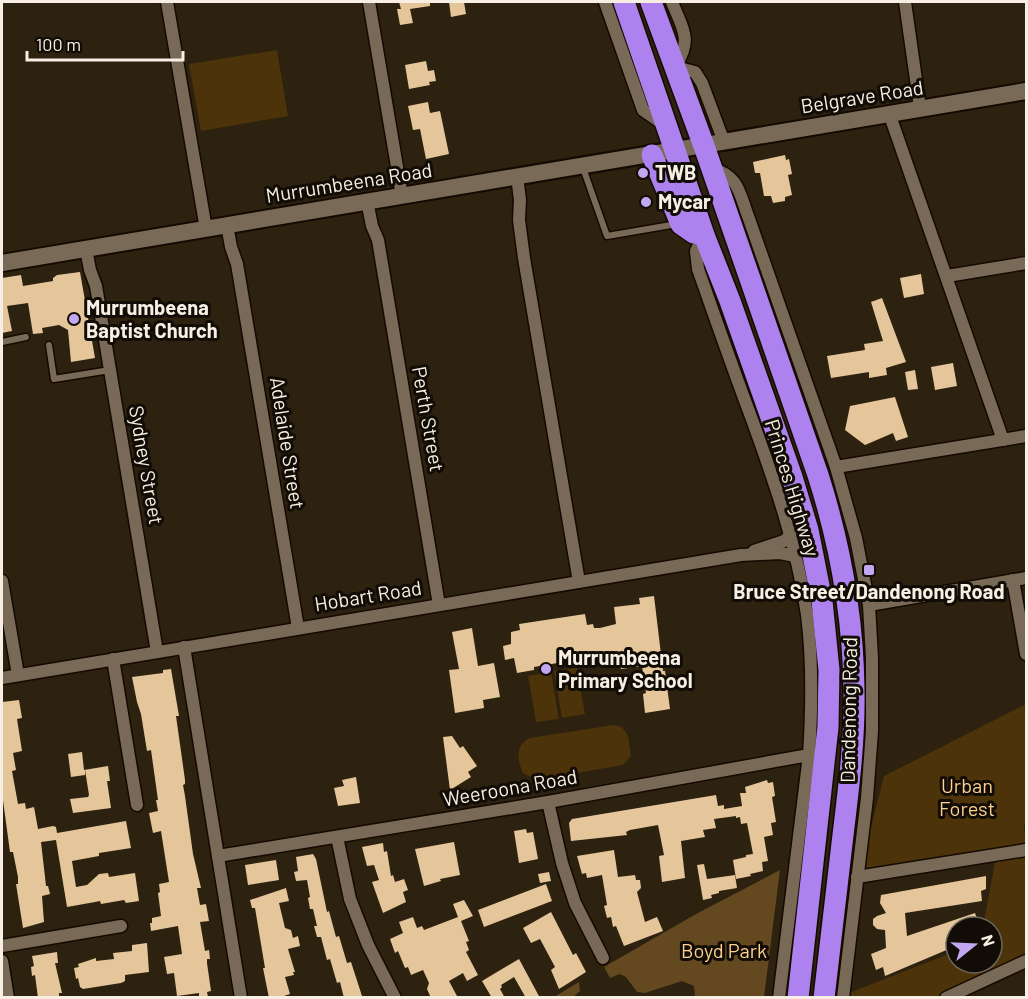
<svg xmlns="http://www.w3.org/2000/svg" width="1028" height="999" font-family="Barlow,sans-serif">
<style>
.green{fill:#4c3309}
.forest{fill:#644920}
.building{fill:#e5c69a}
.lines{fill:none;stroke-linecap:round;stroke-linejoin:round}
.lane-casing{stroke:#150a00;stroke-width:9}
.street-casing{stroke:#150a00;stroke-width:15}
.secondary-casing{stroke:#150a00;stroke-width:20}
.highway-casing{stroke:#150a00;stroke-width:24}
.lane{stroke:#786a56;stroke-width:6}
.street{stroke:#786a56;stroke-width:12}
.secondary{stroke:#786a56;stroke-width:16}
.highway{stroke:#ad82ef;stroke-width:21}
.poi-dot{fill:#c2a7f2;stroke:#110c05;stroke-width:2}
.labels{text-anchor:middle;stroke-width:6;stroke-linejoin:round;paint-order:stroke}
.street-label{font-size:20px;fill:#f7efe3;stroke:#110c05}
.poi-label{font-size:20px;font-weight:bold;fill:#f7efe3;stroke:#110c05;text-anchor:start}
.park-label{font-size:20px;fill:#fdd08e;stroke:#110c05}
</style>
<rect width="100%" height="100%" fill="#2d210f"/>
<g class="green">
<polygon points="277,50 288,116 201,131 189,64"/>
<polygon points="577,668 585,714 562,718 554,671"/>
<polygon points="551,672 559,719 536,722 528,676"/>
<polygon points="1026,704 1026,823 1024,825 1026,845 862,873 864,854 884,776"/>
<path d="M613,725L622,727L628,736L631,756L623,765L536,780L523,773C517,760 515,745 530,738Z"/>
<polygon points="1026,851 1026,958 937,997 848,998 849,993 956,951 956,963 992,963 992,927 983,927 996,857"/>
</g>
<g class="forest">
<polygon points="780,870 764,997 695,997 694,986 682,981 645,993 637,992 626,977 620,974 610,978 604,967 696,914"/>
<polygon points="579,982 580,991 573,997 554,997"/>
</g>
<g class="building">
<polygon points="399,2 430,2 430,6 410,9 413,23 400,25 397,9 401,9"/>
<polygon points="449,2 464,2 466,14 451,17"/>
<polygon points="426,61 428,71 434,70 436,81 429,82 430,85 409,89 405,65"/>
<polygon points="428,102 430,113 440,111 449,154 426,159 420,129 413,130 408,106"/>
<polygon points="785,155 786,160 789,159 792,174 788,175 792,195 785,197 785,201 773,203 771,196 764,196 760,173 755,173 753,162"/>
<polygon points="80,272 95,358 71,362 68,330 59,325 42,328 43,333 33,334 28,303 7,306 12,331 2,333 2,278 21,275 23,286 53,281 53,278 57,275"/>
<polygon points="921,274 924,294 904,298 900,278"/>
<polygon points="882,298 906,362 886,368 887,375 869,378 869,372 831,378 827,356 865,350 864,344 883,341 871,302"/>
<polygon points="953,363 957,386 935,390 931,367"/>
<polygon points="915,370 918,389 908,390 905,372"/>
<polygon points="895,397 908,437 896,441 893,433 865,445 845,430 850,406"/>
<polygon points="654,596 663,671 665,671 670,709 645,713 643,694 646,693 642,666 621,669 619,657 582,664 581,659 534,667 534,670 517,673 514,658 505,660 503,646 511,644 511,632 520,630 519,624 585,614 587,625 593,624 594,628 600,628 616,624 614,607 640,604 639,598"/>
<polygon points="472,628 478,666 494,663 500,697 483,700 484,708 455,713 449,670 459,669 452,632"/>
<polygon points="171,669 179,716 176,716 185,780 185,784 183,785 185,796 193,854 201,888 197,888 200,905 206,904 209,921 200,922 205,951 209,950 210,959 207,959 207,963 211,991 207,992 208,997 203,998 199,998 199,993 177,996 174,973 167,974 164,957 182,954 178,926 151,931 150,923 152,923 152,918 161,916 158,893 160,892 159,884 169,882 161,831 153,833 149,813 158,811 156,800 158,800 151,750 147,751 141,714 137,702 132,677 163,673 163,670"/>
<polygon points="19,700 22,718 17,719 22,751 13,753 16,770 12,771 18,804 25,803 26,809 34,807 38,829 53,826 56,827 57,833 126,821 131,848 99,853 99,856 72,861 76,887 87,885 99,874 108,873 109,877 135,873 139,901 126,903 124,900 101,904 100,901 95,902 67,907 56,840 41,842 46,886 48,886 50,894 42,896 44,922 23,928 16,884 18,884 18,877 13,852 10,852 2,793 2,702"/>
<polygon points="452,736 460,748 463,746 477,766 468,772 471,777 450,790 443,737"/>
<polygon points="82,752 84,770 108,766 110,781 107,781 111,808 73,813 70,799 88,797 89,795 85,770 85,775 71,777 68,754"/>
<polygon points="356,777 360,803 338,806 334,788 344,786 342,780"/>
<polygon points="767,780 768,783 773,782 775,796 772,797 776,822 771,823 773,835 764,837 768,861 762,862 763,871 750,874 751,876 736,879 733,860 746,857 746,855 753,854 747,823 741,824 740,817 736,818 736,816 714,819 716,828 703,830 705,837 681,841 685,878 662,882 659,856 664,855 658,825 630,830 626,832 627,835 571,841 569,823 572,819 716,795 718,806 724,805 724,809 742,806 740,793 746,793 745,787"/>
<polygon points="526,829 527,833 533,832 538,859 519,863 514,831"/>
<polygon points="454,842 460,875 440,879 441,881 424,886 415,849"/>
<polygon points="383,843 384,852 387,851 391,876 393,875 395,882 404,879 408,890 403,892 406,902 383,913 372,882 379,880 374,865 367,866 362,847"/>
<polygon points="614,850 618,877 635,875 636,880 640,880 641,888 637,892 645,922 657,917 663,931 624,946 616,926 613,927 611,917 607,918 604,906 607,905 602,875 587,878 586,873 582,874 577,856"/>
<polygon points="313,854 316,859 327,912 329,911 336,937 339,936 347,963 351,962 362,996 344,998 340,982 337,983 330,959 327,960 321,937 317,937 314,926 317,926 313,909 310,909 308,898 310,897 307,880 296,881 294,872 298,871 296,857"/>
<polygon points="276,860 279,880 248,885 245,865"/>
<polygon points="704,864 707,879 735,875 737,888 719,891 719,893 711,895 712,898 703,900 697,865"/>
<polygon points="549,872 551,881 540,883 538,874"/>
<polygon points="986,876 986,889 981,891 982,901 905,913 907,936 975,913 980,927 956,927 956,946 885,976 883,967 876,970 871,954 886,948 885,930 877,929 873,925 873,919 877,916 886,913 880,903 881,895"/>
<polygon points="546,884 552,901 484,927 478,910"/>
<polygon points="286,888 289,901 279,903 285,928 291,930 293,938 298,936 300,946 288,949 295,972 293,972 294,975 285,977 290,994 278,998 269,998 263,968 265,968 255,908 252,908 250,900"/>
<polygon points="464,900 473,916 461,921 469,941 466,942 469,950 466,952 478,975 467,981 463,973 449,981 458,998 431,998 427,989 429,983 423,970 411,975 408,967 405,968 398,951 395,953 390,939 403,933 399,922 413,917 417,928 422,926 424,930 458,917 453,904"/>
<polygon points="551,912 573,955 576,953 586,972 559,989 551,970 555,967 540,939 531,943 523,928"/>
<polygon points="147,943 149,972 125,975 125,981 121,983 83,989 80,987 78,978 76,979 74,968 79,967 78,964 96,958 96,961 114,959 113,953 132,951 132,945"/>
<polygon points="57,952 58,963 55,963 62,993 59,993 59,998 38,998 35,975 32,976 31,967 34,966 32,956"/>
<polygon points="519,959 540,998 526,998 514,977 501,985 502,987 500,989 505,998 492,998 482,981"/>
</g>
<g class="lines">
<g class="lane-casing">
<g id="lane">
<polyline points="583,168 607,236 677,224"/>
<polyline points="2,342 26,337"/>
<polyline points="49,345 54,379 110,370"/>
</g>
</g>
<g class="street-casing">
<g id="street">
<polyline points="167,2 206,229"/>
<polyline points="369,2 402,196"/>
<polyline points="605,2 643,110 666,126"/>
<path d="M672,2C683,30 693,39 675,67L695,72L702,83L724,142"/>
<polyline points="905,2 920,108"/>
<polyline points="889,113 1003,440"/>
<path d="M711,168C739,176 739,192 748,216L836,467L856,538L869,605L872,658V731L867,798L843,998"/>
<polyline points="517,176 520,200 519,220 524,258 579,582"/>
<polyline points="367,201 372,226 378,240 439,605"/>
<polyline points="227,225 231,247 237,264 298,628"/>
<path d="M704,235L696,251L698,269C715,317 732,366 750,414C774,480 797,545 807,615C813,662 812,708 809,755L779,998"/>
<polyline points="86,249 90,270 96,286 157,652"/>
<polyline points="947,276 1026,263"/>
<polyline points="836,467 1026,436"/>
<polyline points="754,551 784,541 791,535"/>
<polyline points="1013,580 1026,654"/>
<polyline points="2,581 18,675"/>
<polyline points="869,605 1026,578"/>
<polyline points="184,647 241,998"/>
<polyline points="113,659 137,805"/>
<polyline points="2,678 741,555 780,553 795,556"/>
<polyline points="548,802 562,863 575,903 603,958"/>
<polyline points="337,837 350,899 368,945 395,998"/>
<polyline points="218,856 548,802 809,755"/>
<polyline points="857,877 1026,850"/>
<polyline points="2,946 121,926"/>
<polyline points="2,961 8,998"/>
<polyline points="946,998 1026,961"/>
</g>
</g>
<g class="secondary-casing">
<polyline id="secondary" points="2,263 1026,91"/>
</g>
<g class="highway-casing">
<g id="highway">
<polyline points="624,2 704,235 730,301 792,477 808,530 822,601 829,670 828,727 798,998"/>
<path d="M651,2L704,146L818,475C840,544 853,616 854,689C855,738 849,786 843,835C837,889 830,943 824,998"/>
<polyline points="652,155 681,224 694,233 704,235"/>
</g>
</g>
<use href="#lane" class="lane"/>
<use href="#street" class="street"/>
<use href="#secondary" class="secondary"/>
<use href="#highway" class="highway"/>
</g>
<g class="poi-dot">
<circle cx="643" cy="173" r="6"/>
<circle cx="646" cy="202" r="6"/>
<circle cx="74" cy="319" r="6"/>
<rect x="863" y="564" width="12" height="12" rx="3"/>
<circle cx="546" cy="669" r="6"/>
</g>
<g class="labels">
<g class="street-label">
<text transform="translate(862 97) rotate(-9)" y="7">Belgrave Road</text>
<text transform="translate(349 183) rotate(-9)" y="7">Murrumbeena Road</text>
<text transform="translate(428 419) rotate(80)" y="7">Perth Street</text>
<text transform="translate(287 443) rotate(81)" y="7">Adelaide Street</text>
<text transform="translate(146 465) rotate(80)" y="7">Sydney Street</text>
<text transform="translate(792 488) rotate(73)" y="7">Princes Highway</text>
<text transform="translate(368 596) rotate(-9)" y="7">Hobart Road</text>
<text transform="translate(849 710) rotate(-89)" y="7">Dandenong Road</text>
<text transform="translate(510 788) rotate(-10)" y="7">Weeroona Road</text>
</g>
<g class="poi-label">
<text x="655" y="180">TWB</text>
<text x="658" y="209">Mycar</text>
<text x="86" y="315">Murrumbeena<tspan x="86" dy="23">Baptist Church</tspan></text>
<text x="869" y="599" text-anchor="middle">Bruce Street/Dandenong Road</text>
<text x="558" y="665">Murrumbeena<tspan x="558" dy="23">Primary School</tspan></text>
</g>
<g class="park-label">
<text x="967" y="793">Urban<tspan x="967" dy="23">Forest</tspan></text>
<text x="724" y="958">Boyd Park</text>
</g>
</g>
<rect width="1028" height="999" fill="none" stroke="#f7efe3" stroke-width="6"/>
<g transform="translate(974 945) rotate(72)"><circle r="28" fill="#110c05" stroke="#6d675e" stroke-width="1.5"/>
<path d="M0-4.5L10 22L0 15L-10 22Z" fill="#c2a7f2"/>
<text y="-9" font-size="16" font-weight="bold" text-anchor="middle" fill="#f7efe3">N</text>
</g>
<path d="M27 51v9h156v-9" fill="none" stroke="#f7efe3" stroke-width="3"/>
<text x="36" y="51" font-size="18" fill="#f7efe3" stroke="#110c05" stroke-width="4.5" paint-order="stroke">100 m</text>
</svg>
